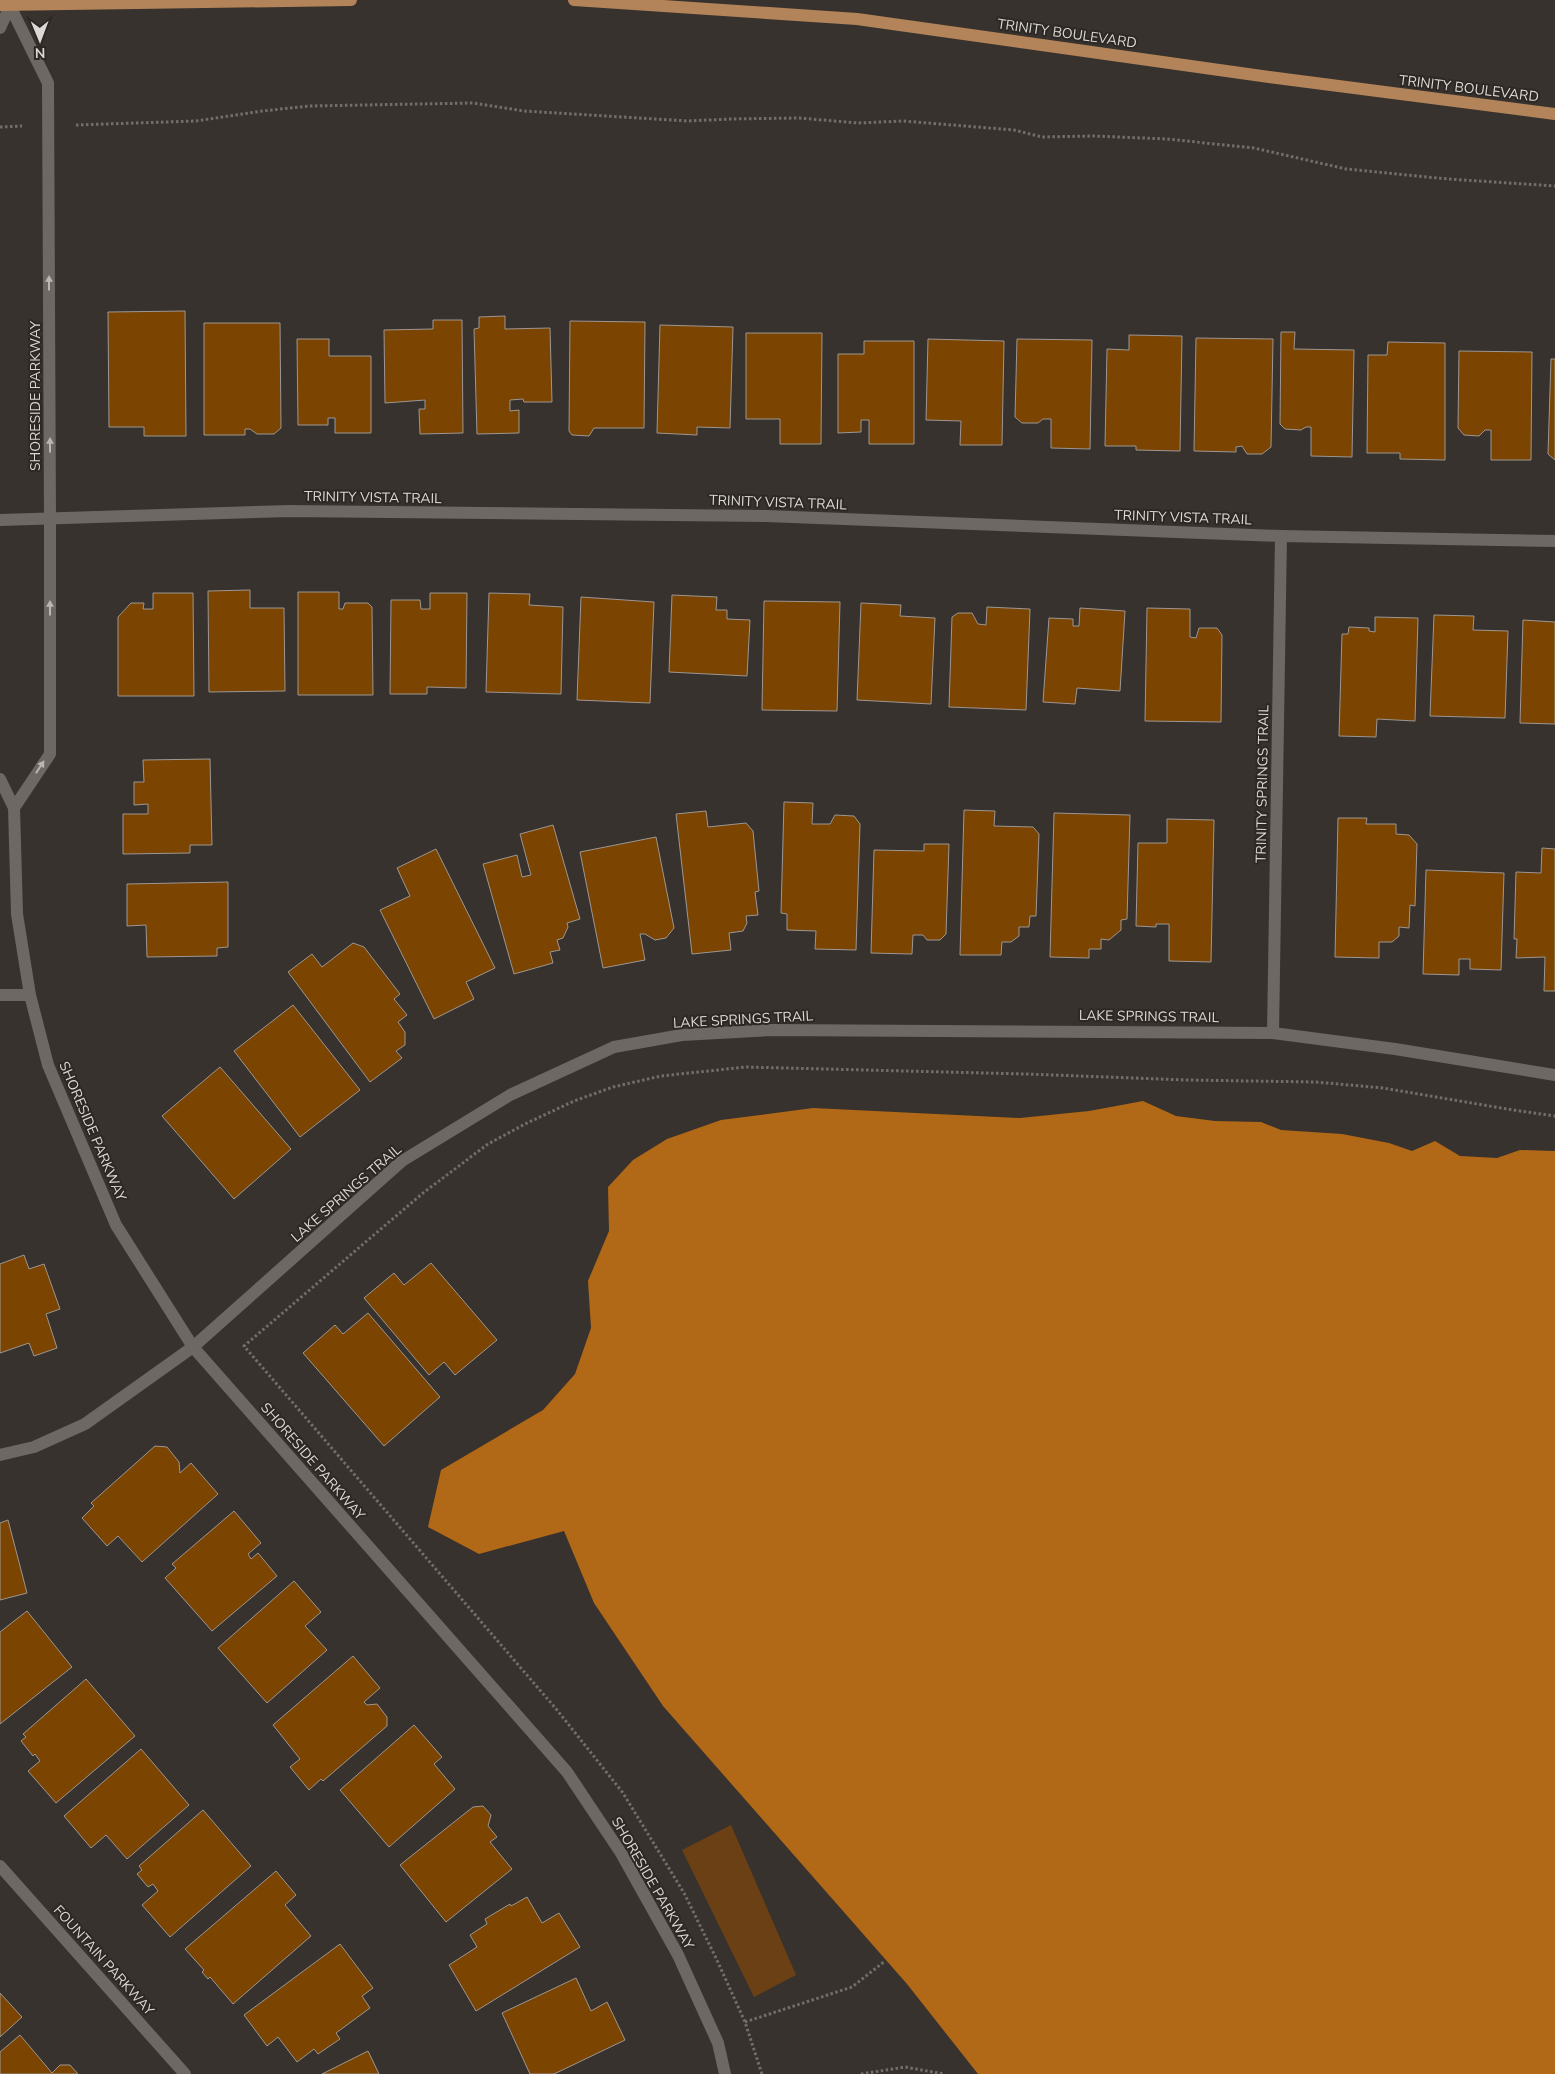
<svg xmlns="http://www.w3.org/2000/svg" width="1555" height="2074" font-family="'Nunito Sans',sans-serif">
<style>
.green{fill:#6b4015}
.water{fill:#b16817}
.building{fill:#7b4401;stroke:#9d9792}
.lines{fill:none;stroke-linecap:round;stroke-linejoin:round}
.path{stroke:#736e6a;stroke-width:3;stroke-dasharray:2.5 2.5;stroke-linecap:butt}
.minor{stroke:#6d6863;stroke-width:12}
.major{stroke:#b38459;stroke-width:12}
.oneway{fill:#bab6b3}
.labels{text-anchor:middle;stroke-width:4;stroke-linejoin:round;paint-order:stroke}
.street-label{font-size:14px;fill:#dbd8d5;stroke:#2d2824}
</style>
<rect width="100%" height="100%" fill="#37322d"/>
<polygon class="green" points="731,1825 796,1975 754,1997 682,1850"/>
<polygon class="water" points="1143,1101 1176,1116 1215,1121 1261,1122 1281,1130 1342,1134 1389,1143 1412,1151 1435,1141 1460,1156 1497,1158 1520,1150 1555,1151 1555,2074 978,2074 907,1984 663,1706 594,1603 564,1531 479,1554 428,1527 441,1470 543,1410 575,1374 591,1328 588,1281 609,1231 608,1187 633,1160 667,1139 721,1120 813,1108 1020,1118 1089,1111"/>
<g class="building">
<polygon points="185,311 186,436 144,436 144,427 109,427 108,312"/>
<polygon points="505,316 505,329 550,328 552,402 524,402 523,399 510,400 510,411 519,410 519,433 477,434 474,329 479,328 479,317"/>
<polygon points="433,320 462,320 463,433 420,434 419,409 425,409 425,400 385,403 384,330 433,329"/>
<polygon points="570,321 645,322 644,428 594,428 589,436 572,435 569,431"/>
<polygon points="204,323 280,323 281,428 274,434 257,434 250,429 245,429 245,435 204,435"/>
<polygon points="660,325 733,327 730,428 697,427 697,435 657,433"/>
<polygon points="1281,332 1295,332 1294,349 1354,350 1352,457 1311,456 1311,427 1306,427 1301,430 1285,429 1280,424"/>
<polygon points="746,333 822,333 821,444 780,444 780,419 746,419"/>
<polygon points="1129,335 1182,336 1180,451 1136,450 1136,446 1105,446 1107,349 1129,350"/>
<polygon points="1196,338 1273,339 1271,447 1262,454 1247,454 1242,446 1236,447 1236,452 1194,451"/>
<polygon points="297,339 329,339 329,356 371,356 371,433 335,433 335,418 328,418 328,425 298,425"/>
<polygon points="928,339 1004,341 1002,445 960,445 961,421 926,420"/>
<polygon points="1017,339 1092,340 1090,449 1051,448 1051,419 1043,419 1038,423 1022,423 1015,417"/>
<polygon points="864,341 914,341 914,444 869,444 869,420 861,420 861,432 838,433 838,354 864,354"/>
<polygon points="1388,342 1445,343 1445,460 1400,459 1400,453 1367,453 1368,355 1387,355"/>
<polygon points="1459,351 1532,352 1531,460 1491,460 1491,430 1485,430 1479,436 1464,435 1458,428"/>
<polygon points="1551,359 1555,359 1555,460 1548,454"/>
<polygon points="250,590 250,608 284,608 285,691 209,692 208,591"/>
<polygon points="298,592 339,592 339,609 343,609 345,603 368,603 372,607 373,695 298,695"/>
<polygon points="153,593 193,593 194,696 118,696 118,617 131,603 144,603 143,609 153,609"/>
<polygon points="430,593 467,593 466,688 427,687 427,694 390,694 391,600 420,600 421,609 430,609"/>
<polygon points="489,593 530,594 529,605 563,607 561,694 486,692"/>
<polygon points="672,595 717,597 716,610 727,610 727,619 750,620 747,676 669,672"/>
<polygon points="581,597 654,602 650,703 577,700"/>
<polygon points="764,601 840,602 837,711 762,710"/>
<polygon points="861,603 901,605 900,616 935,618 931,704 857,700"/>
<polygon points="987,607 1030,609 1026,710 949,707 952,617 958,613 972,613 978,624 986,625"/>
<polygon points="1080,608 1125,611 1120,691 1077,688 1075,704 1043,702 1049,618 1073,619 1073,626 1079,626"/>
<polygon points="1147,608 1190,609 1190,637 1196,638 1199,628 1217,628 1222,635 1221,722 1145,721"/>
<polygon points="1434,615 1474,616 1473,630 1508,631 1505,718 1430,716"/>
<polygon points="1375,617 1418,618 1415,721 1377,719 1376,737 1339,736 1342,634 1348,634 1349,627 1369,628 1369,631 1375,632"/>
<polygon points="1523,620 1555,622 1555,724 1520,723"/>
<polygon points="210,759 212,845 190,845 190,853 123,854 123,814 148,814 148,804 134,805 134,782 144,782 143,760"/>
<polygon points="784,802 813,803 812,824 830,824 835,815 854,816 860,824 856,950 815,949 816,931 787,930 787,914 781,913"/>
<polygon points="964,810 995,811 994,826 1033,827 1039,834 1036,916 1030,916 1029,927 1019,927 1019,936 1011,942 1002,942 1001,955 960,955"/>
<polygon points="706,811 708,827 746,823 753,831 759,891 755,892 758,915 746,916 747,923 743,931 729,933 731,950 692,954 676,814"/>
<polygon points="1054,813 1130,815 1127,919 1121,920 1121,930 1109,940 1101,939 1101,949 1089,949 1089,958 1050,957"/>
<polygon points="1338,818 1367,818 1366,824 1396,824 1396,834 1409,835 1417,844 1415,906 1410,905 1409,928 1399,927 1399,936 1392,942 1379,942 1379,958 1335,957"/>
<polygon points="1167,819 1214,820 1211,962 1169,961 1169,924 1156,924 1156,927 1136,926 1138,843 1167,843"/>
<polygon points="553,825 580,919 567,923 568,927 563,938 557,940 560,950 550,952 553,963 514,974 483,864 517,855 522,877 531,875 520,834"/>
<polygon points="656,837 674,928 666,938 655,940 645,934 640,934 645,960 603,968 580,852"/>
<polygon points="924,844 949,844 946,934 940,940 927,940 923,935 913,935 912,954 871,953 874,850 924,851"/>
<polygon points="1542,848 1555,849 1555,991 1544,991 1545,957 1516,958 1517,939 1514,939 1516,872 1541,873"/>
<polygon points="436,849 495,968 466,982 474,999 434,1019 380,910 410,896 397,868"/>
<polygon points="1426,870 1504,873 1501,970 1470,969 1470,959 1459,959 1459,975 1423,974"/>
<polygon points="228,882 228,947 217,948 217,956 147,957 146,925 127,926 127,884"/>
<polygon points="353,943 364,947 400,994 394,999 407,1015 398,1022 405,1032 405,1045 396,1051 402,1058 370,1082 288,972 312,954 322,967"/>
<polygon points="293,1005 360,1090 300,1137 234,1051"/>
<polygon points="220,1067 291,1149 234,1199 162,1116"/>
<polygon points="24,1255 29,1269 44,1264 60,1309 46,1314 57,1348 34,1356 29,1343 0,1353 0,1264"/>
<polygon points="431,1263 497,1340 455,1375 444,1362 429,1375 364,1298 394,1273 404,1285"/>
<polygon points="368,1313 440,1397 384,1446 303,1353 335,1325 343,1334"/>
<polygon points="155,1446 167,1447 179,1462 180,1473 191,1463 218,1494 142,1562 118,1536 107,1546 82,1518 94,1506 91,1503"/>
<polygon points="234,1511 261,1543 248,1554 251,1559 258,1553 277,1576 212,1631 165,1578 176,1568 172,1564"/>
<polygon points="8,1520 27,1593 0,1600 0,1523"/>
<polygon points="294,1581 321,1612 305,1626 327,1650 267,1703 218,1648"/>
<polygon points="27,1611 72,1667 0,1724 0,1632"/>
<polygon points="353,1656 380,1688 364,1702 367,1705 377,1704 387,1717 387,1726 323,1781 321,1779 309,1790 290,1767 300,1759 273,1725"/>
<polygon points="86,1679 135,1736 56,1803 28,1771 40,1761 35,1754 33,1756 21,1741 26,1737 23,1734"/>
<polygon points="414,1725 442,1757 434,1764 455,1789 389,1847 340,1790"/>
<polygon points="141,1749 189,1805 127,1859 106,1835 91,1848 64,1816"/>
<polygon points="483,1806 491,1815 488,1826 497,1837 490,1842 512,1869 446,1922 400,1865 473,1807"/>
<polygon points="203,1810 251,1866 170,1937 142,1905 158,1891 153,1884 148,1887 137,1874 142,1870 139,1866"/>
<polygon points="276,1871 296,1895 285,1905 311,1936 233,2004 210,1977 208,1979 202,1972 204,1970 185,1949"/>
<polygon points="527,1897 542,1923 559,1913 580,1947 476,2011 449,1965 477,1947 470,1935 487,1924 485,1919 510,1904 511,1906"/>
<polygon points="340,1944 373,1988 362,1996 370,2008 336,2033 340,2039 318,2054 314,2049 297,2062 278,2037 267,2046 244,2015"/>
<polygon points="576,1978 591,2011 607,2002 625,2040 554,2074 530,2074 502,2013"/>
<polygon points="0,1993 22,2017 0,2037"/>
<polygon points="20,2035 52,2073 60,2065 70,2065 78,2074 0,2074 0,2052"/>
<polygon points="368,2051 379,2074 322,2074"/>
</g>
<g class="lines">
<g class="path">
<polyline points="76,125 196,121 262,111 310,106 473,103 524,111 688,121 730,119 799,118 858,123 903,121 1014,130 1042,137 1094,136 1167,139 1254,148 1346,169 1448,179 1555,186"/>
<polyline points="0,127 22,126"/>
<polyline points="745,2022 852,1987 885,1961"/>
<polyline points="762,2074 745,2022 716,1958 684,1893 623,1793 557,1710 244,1346 423,1193 488,1144 525,1124 574,1101 613,1087 661,1076 746,1067 1026,1074 1186,1080 1316,1082 1383,1088 1513,1110 1555,1116"/>
<polyline points="861,2074 905,2067 944,2074"/>
</g>
<g class="minor">
<polyline points="10,6 48,83 50,519 50,754 14,808"/>
<polyline points="0,28 10,6 10,0"/>
<polyline points="0,520 290,511 766,516 1281,536 1555,541"/>
<polyline points="0,779 14,808 17,914 30,995 48,1065 116,1225 193,1347 567,1772 621,1853 678,1955 718,2043 725,2074"/>
<polyline points="0,995 30,995"/>
<polyline points="1273,1033 1281,536"/>
<polyline points="0,1455 34,1447 85,1424 193,1347 402,1161 510,1095 614,1047 682,1035 771,1030 1273,1033 1395,1049 1555,1075"/>
<polyline points="0,1866 185,2074"/>
</g>
<g class="major">
<polyline points="574,0 857,19 1269,77 1555,114"/>
<polyline points="0,5 351,0"/>
</g>
</g>
<defs><path id="oneway-solid" d="M-6-.8H1V-3.2L6.5 0L1 3.2V.8H-6Z" transform="scale(1.25)"/></defs>
<g class="oneway">
<use href="#oneway-solid" transform="translate(49 283) rotate(-90)"/>
<use href="#oneway-solid" transform="translate(50 445) rotate(-90)"/>
<use href="#oneway-solid" transform="translate(50 608) rotate(-90)"/>
<use href="#oneway-solid" transform="translate(40 767) rotate(-57)"/>
</g>
<g class="labels">
<g class="street-label">
<text transform="translate(1067 33) rotate(8)" y="5">TRINITY BOULEVARD</text>
<text transform="translate(1469 88) rotate(7)" y="5">TRINITY BOULEVARD</text>
<text transform="translate(35 396) rotate(-90)" y="5">SHORESIDE PARKWAY</text>
<text transform="translate(373 497) rotate(1)" y="5">TRINITY VISTA TRAIL</text>
<text transform="translate(778 502) rotate(2)" y="5">TRINITY VISTA TRAIL</text>
<text transform="translate(1183 517) rotate(2)" y="5">TRINITY VISTA TRAIL</text>
<text transform="translate(1262 784) rotate(-89)" y="5">TRINITY SPRINGS TRAIL</text>
<text transform="translate(1149 1016) rotate(1)" y="5">LAKE SPRINGS TRAIL</text>
<text transform="translate(743 1019) rotate(-3)" y="5">LAKE SPRINGS TRAIL</text>
<text transform="translate(93 1131) rotate(67)" y="5">SHORESIDE PARKWAY</text>
<text transform="translate(346 1193) rotate(-41)" y="5">LAKE SPRINGS TRAIL</text>
<text transform="translate(313 1461) rotate(49)" y="5">SHORESIDE PARKWAY</text>
<text transform="translate(653 1883) rotate(60)" y="5">SHORESIDE PARKWAY</text>
<text transform="translate(104 1960) rotate(48)" y="5">FOUNTAIN PARKWAY</text>
</g>
</g>
<g transform="translate(40 40) rotate(179)" stroke="#2d2824" stroke-width="4" paint-order="stroke">
<path d="M0-4L9 19L0 12L-9 19Z" fill="#dbd8d5"/>
<text y="-8" font-size="14" font-weight="bold" text-anchor="middle" fill="#dbd8d5">N</text>
</g>
</svg>
